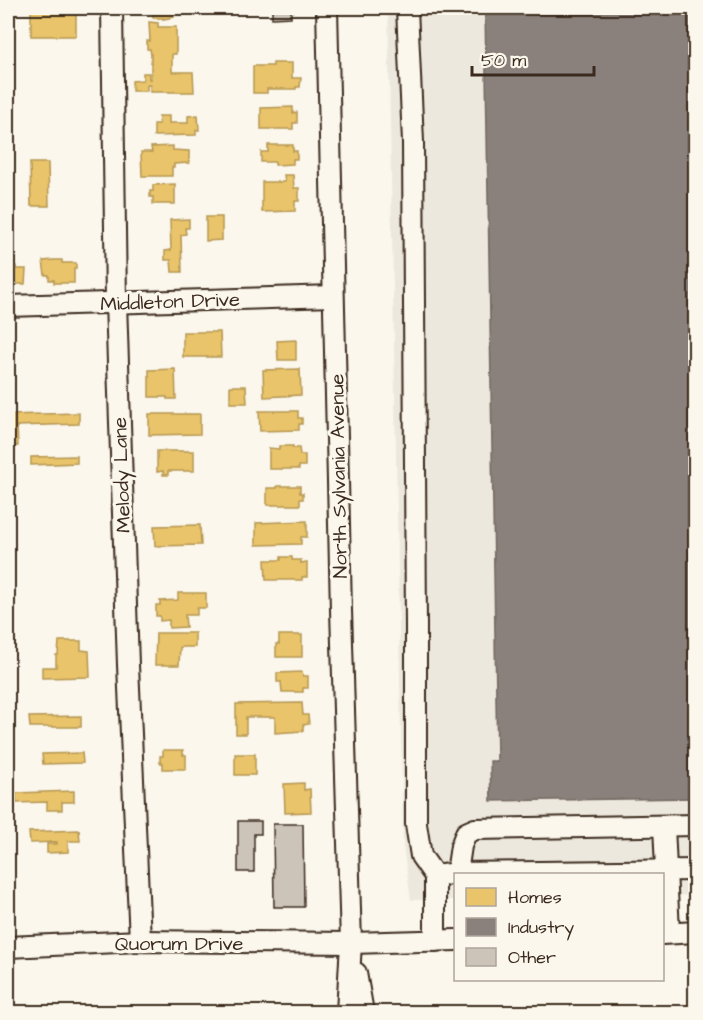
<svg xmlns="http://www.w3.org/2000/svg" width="703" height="1020" font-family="'Architects Daughter',sans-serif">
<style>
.built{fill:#ede8dd}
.homes{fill:#e9c46a;stroke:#b59653;stroke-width:1.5}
.industry{fill:#8a817c;stroke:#726760;stroke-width:1.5}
.building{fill:#ccc4b9;stroke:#3b2a1e;stroke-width:1.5}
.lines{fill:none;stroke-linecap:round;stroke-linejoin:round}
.minor-casing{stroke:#3b2a1e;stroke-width:24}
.minor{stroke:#fbf7ec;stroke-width:20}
.labels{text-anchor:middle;stroke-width:6;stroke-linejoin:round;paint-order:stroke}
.street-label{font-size:20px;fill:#3b2a1e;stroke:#fbf7ec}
</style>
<rect width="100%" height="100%" fill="#fbf7ec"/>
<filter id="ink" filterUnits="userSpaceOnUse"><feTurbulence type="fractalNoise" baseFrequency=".0167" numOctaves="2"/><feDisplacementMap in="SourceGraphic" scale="12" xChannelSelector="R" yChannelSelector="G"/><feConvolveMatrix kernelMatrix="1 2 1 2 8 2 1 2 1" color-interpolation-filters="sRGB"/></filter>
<g filter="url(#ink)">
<polygon class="built" points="388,8 695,8 695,895 663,896 662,874 456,874 455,900 411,900 403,847"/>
<g class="homes">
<rect x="31" y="8" width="45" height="28"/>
<polygon points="153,8 174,8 174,17 163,19 163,18 153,18"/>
<polygon points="149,22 158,23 158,27 176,27 176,54 172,54 172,72 193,72 194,92 150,92 150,85 147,85 147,91 132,91 132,81 143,80 143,73 149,73 149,79 151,79 151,55 150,49 147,49 147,41 150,41"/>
<polygon points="273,63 292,63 292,78 301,78 300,87 296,87 296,89 267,89 267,93 253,93 253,66 273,66"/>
<polygon points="293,107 293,113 297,112 297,123 293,123 293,129 261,129 261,108"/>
<polygon points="198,115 199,130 196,130 196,135 154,136 154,124 159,124 159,116 169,116 169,123 188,123 188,116"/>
<polygon points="268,145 293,145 293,151 297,151 297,159 293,159 293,164 275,165 275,162 261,162 261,152 268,152"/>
<polygon points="173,146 173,150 189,151 189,163 174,164 174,167 172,167 172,176 142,176 141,152 152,152 151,147"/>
<polygon points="30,163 48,163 49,206 31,206"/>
<polygon points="284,175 293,175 294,188 299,188 299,201 295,201 295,211 262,212 262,182 285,182"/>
<polygon points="175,184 175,204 153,204 153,197 150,197 150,191 153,191 153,185"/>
<polygon points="206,217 222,217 222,240 206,241"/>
<polygon points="189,219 189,228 185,228 186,234 181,235 182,272 172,272 171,260 165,260 165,251 171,250 170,220"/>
<polygon points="54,260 62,260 62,263 76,263 76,269 74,269 74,283 54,283 54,280 49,280 49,275 45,275 43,261"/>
<polygon points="10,266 16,266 16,269 26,269 25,284 8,284 8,268 10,268"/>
<polygon points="183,332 220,332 221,357 183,357"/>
<polygon points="296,340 296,360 278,360 277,341"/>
<polygon points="175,369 176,399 167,399 167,397 149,397 149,370"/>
<polygon points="300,369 301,395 264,397 263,370"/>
<polygon points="230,386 246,386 247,403 230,403"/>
<polygon points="259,411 298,411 298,418 302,418 302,424 299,424 299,430 260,431"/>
<polygon points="79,413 79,424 17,426 18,446 8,446 8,415"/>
<polygon points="149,414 200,414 200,434 149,435"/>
<polygon points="279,446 293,446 293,448 299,448 300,455 305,455 305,466 299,466 299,469 269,469 269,448 279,449"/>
<polygon points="157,451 194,451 194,471 168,471 168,475 163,475 163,471 157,472"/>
<polygon points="77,456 77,463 31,465 31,457"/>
<polygon points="277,486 300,486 300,493 303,493 303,499 300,499 300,505 267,505 267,488 277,488"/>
<polygon points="307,521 307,537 301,537 301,544 256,545 256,523"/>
<polygon points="200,525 201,545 155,546 154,526"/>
<polygon points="281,557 292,557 292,560 301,560 301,563 307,562 307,577 302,577 302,580 266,580 265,560 281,560"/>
<polygon points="178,593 206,593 206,608 197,608 197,615 185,615 186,627 169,628 169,620 160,621 160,616 156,616 156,605 160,605 160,601 178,600"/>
<polygon points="156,633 195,633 195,647 180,647 179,665 155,665"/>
<polygon points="279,635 302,635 302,657 276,657 276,644 279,644"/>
<polygon points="59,641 81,641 81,650 89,651 90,677 42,678 42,667 56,667 56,655 58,655"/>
<polygon points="302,672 303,676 308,676 308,688 303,688 303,692 282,692 281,682 277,682 277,673"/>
<polygon points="302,703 303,715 308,715 309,724 303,725 303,731 275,733 275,717 246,717 246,734 236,734 236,704"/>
<polygon points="81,716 81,727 30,727 29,717"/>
<polygon points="163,750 183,750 183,755 186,755 186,769 163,769 163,763 160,763 160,756 163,756"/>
<polygon points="82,753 83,763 43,764 42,754"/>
<rect x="235" y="754" width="20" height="21"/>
<polygon points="304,783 304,790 310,789 311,812 285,813 284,784"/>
<polygon points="74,791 74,802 62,802 62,810 47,810 47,802 16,803 16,793"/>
<polygon points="79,830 80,841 68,841 68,852 47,853 47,844 57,844 57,842 30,843 29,832"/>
</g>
<polygon class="industry" points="485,8 696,8 696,798 491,801 490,761 497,761"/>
<g class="building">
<polygon points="272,8 294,8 294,11 291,11 291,17 272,18"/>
<polygon points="238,821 261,821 261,834 254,834 254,872 238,872"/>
<polygon points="273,824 303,824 304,907 274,907"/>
</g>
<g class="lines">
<g class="minor-casing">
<g id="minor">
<polyline points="112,8 116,302 128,665 140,941"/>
<polyline points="327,8 341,610 351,943 347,1012"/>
<polyline points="407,8 413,142 416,626 416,824 421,856 435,876 457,873 461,846 466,833 475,829 696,825"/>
<polyline points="8,306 333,296"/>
<polyline points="664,826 669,933"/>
<polyline points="457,873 696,870"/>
<polyline points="662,934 696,932"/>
<polyline points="435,941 435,876"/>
<polyline points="8,947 140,941 351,943 456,940"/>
<polyline points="356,973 363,1012"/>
</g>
</g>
<use href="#minor" class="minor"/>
</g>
</g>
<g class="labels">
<g class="street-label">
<text transform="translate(170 301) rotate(-2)" y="7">Middleton Drive</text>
<text transform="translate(121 475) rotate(-92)" y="7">Melody Lane</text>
<text transform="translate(338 476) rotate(-91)" y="7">North Sylvania Avenue</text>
<text x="179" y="950">Quorum Drive</text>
</g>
</g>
<rect width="703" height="1020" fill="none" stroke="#fbf7ec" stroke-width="30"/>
<rect x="15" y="15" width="673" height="990" fill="none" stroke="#3b2a1e" stroke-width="2" filter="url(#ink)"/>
<rect x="454" y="873" width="210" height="108" fill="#fbf7ec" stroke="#aea59a" stroke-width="1.5"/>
<rect x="466" y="888" width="30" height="18" fill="#e9c46a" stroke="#aea59a" stroke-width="1.5"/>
<text x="508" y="903" font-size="18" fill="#3b2a1e">Homes</text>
<rect x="466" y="918" width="30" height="18" fill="#8a817c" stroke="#aea59a" stroke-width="1.5"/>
<text x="508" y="933" font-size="18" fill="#3b2a1e">Industry</text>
<rect x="466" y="948" width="30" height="18" fill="#ccc4b9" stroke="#aea59a" stroke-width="1.5"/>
<text x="508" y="963" font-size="18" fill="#3b2a1e">Other</text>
<path d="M472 66v9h122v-9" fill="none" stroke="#3b2a1e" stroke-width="3"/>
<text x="481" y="66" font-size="18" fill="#3b2a1e" stroke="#fbf7ec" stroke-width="4.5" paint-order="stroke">50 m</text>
</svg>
